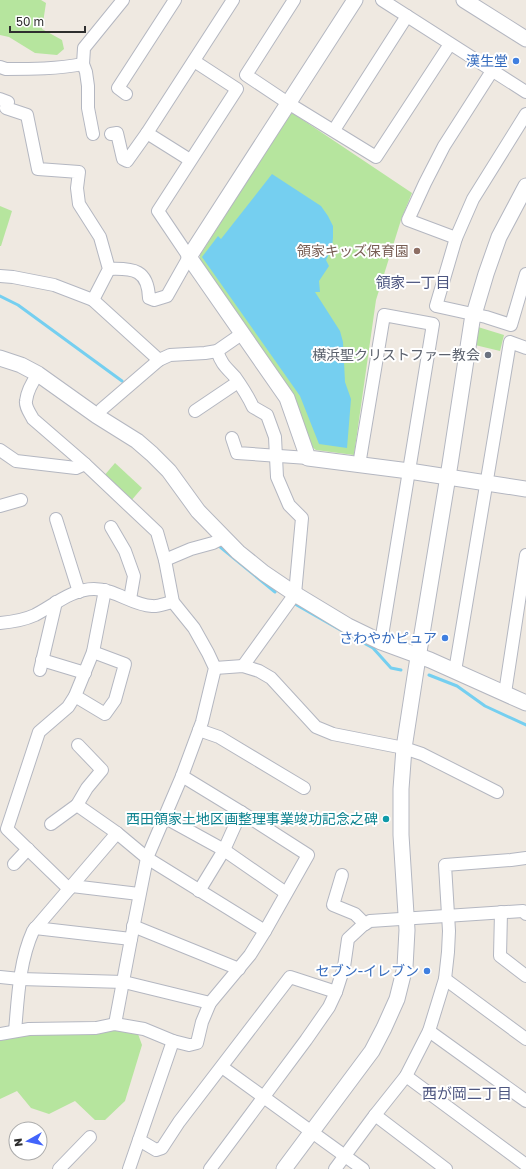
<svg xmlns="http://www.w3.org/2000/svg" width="526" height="1169" font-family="'Golos Text','Noto Sans JP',sans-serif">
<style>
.green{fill:#b6e59e}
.water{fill:#75cff0}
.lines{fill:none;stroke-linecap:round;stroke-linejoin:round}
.stream{stroke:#75cff0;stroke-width:3}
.minor-casing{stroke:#b4b7c1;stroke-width:14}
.tertiary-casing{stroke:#b4b7c1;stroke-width:17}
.minor{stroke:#fff;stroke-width:12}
.tertiary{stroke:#fff;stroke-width:15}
.shop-dot{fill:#3f7fe0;stroke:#fff;stroke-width:1.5}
.education-dot{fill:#8d6e63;stroke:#fff;stroke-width:1.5}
.worship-dot{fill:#6b7280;stroke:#fff;stroke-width:1.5}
.culture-dot{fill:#0f9aa8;stroke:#fff;stroke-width:1.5}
.labels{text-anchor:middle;stroke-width:4;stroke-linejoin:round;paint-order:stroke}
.shop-label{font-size:14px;fill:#366cbe;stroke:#fff;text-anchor:end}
.education-label{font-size:14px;fill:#785e54;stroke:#fff;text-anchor:end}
.worship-label{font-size:14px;fill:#5b616d;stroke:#fff;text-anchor:end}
.culture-label{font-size:14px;fill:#0d838f;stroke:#fff;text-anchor:end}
.neighbourhood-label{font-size:15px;fill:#4d5680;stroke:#fff}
</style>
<rect width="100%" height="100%" fill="#efe9e1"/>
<g class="green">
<polygon points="0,0 41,0 46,3 42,29 62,40 64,49 57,55 35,53 9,37 0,35"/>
<polygon points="290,114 294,114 412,193 401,220 376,300 354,455 316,450 312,447 294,395 200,261 200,255"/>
<polygon points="0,206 12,211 1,246 0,246"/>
<polygon points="478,327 504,335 500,351 475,345"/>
<polygon points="115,463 142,488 130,502 103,477"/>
<polygon points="123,1030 138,1034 142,1045 125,1101 105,1120 95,1120 75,1101 49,1114 31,1108 17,1091 0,1099 0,1038 18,1034"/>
</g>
<polygon class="water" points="272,174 321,206 328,216 333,226 333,237 332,248 326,260 329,266 319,281 320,292 315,292 340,331 343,342 345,382 351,399 347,448 319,444 300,396 202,257 218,236 221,239"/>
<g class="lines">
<g class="stream">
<polyline points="0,296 18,305 122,381"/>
<polyline points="219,546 275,592"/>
<polyline points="295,604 344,632"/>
<polyline points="349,635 373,648 391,668 401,670"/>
<polyline points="429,675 457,686 485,706 526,725"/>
</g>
<g class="minor-casing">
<g id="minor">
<polyline points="294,0 246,75 288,103 376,157 450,44"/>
<polyline points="382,0 526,92"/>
<path d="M0,67L6,69C32,69 57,69 83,64"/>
<polyline points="126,94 118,88 175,0"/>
<polyline points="0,99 8,102 6,108 27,115 38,169 79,172 77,188 79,204 100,237 109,269 93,300"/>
<polyline points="526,114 473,199 456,238 436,306 486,317 511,325 526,274"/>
<polyline points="334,130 407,16"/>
<polyline points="147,133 190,160"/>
<polyline points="93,134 88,108 88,86 86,72 83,64 84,48 123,0"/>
<polyline points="111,134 117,133 123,159 127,161 147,133 233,0"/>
<polyline points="456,238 408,220 425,183 444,146 492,71"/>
<path d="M109,269C134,268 148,270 149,298L154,300L167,296L189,257L158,211L237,89L194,61"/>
<polyline points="0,276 13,277 54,285 93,300 159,360"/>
<path d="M217,351C222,365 226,367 235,377C242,387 248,396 253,407L267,415L275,437L277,477L289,505L302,518L295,594L243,666"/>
<path d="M38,374C33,381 27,392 26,401C25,407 30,413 33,419L85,464L157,532L165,560L173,602L194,628L208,653L215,668L202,722L182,776L147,858L131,939L115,1024"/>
<polyline points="195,411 238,382"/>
<polyline points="97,416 102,409 159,360 170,355 205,353 217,351 243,333"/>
<polyline points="232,438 237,453 308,458"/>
<polyline points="0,450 16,461 76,468 85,464"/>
<polyline points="359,465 384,315 433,324 381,642"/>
<polyline points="0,506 21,500"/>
<polyline points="56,519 79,592"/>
<polyline points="111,527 125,551 134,576 130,599"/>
<polyline points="165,560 191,549 213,543 223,538"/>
<path d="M0,623C12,622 24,620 35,615C54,605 72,589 94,589C115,589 132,605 152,606C158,607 166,603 173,602"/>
<polyline points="42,660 85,673"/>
<polyline points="215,668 243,666 259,671 271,678 316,727 333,734 404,748 422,754 497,792"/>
<polyline points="40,670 56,602"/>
<polyline points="455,671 510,342 526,348"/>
<polyline points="505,693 526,555"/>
<polyline points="75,696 105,714 115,700 125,664 93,652"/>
<polyline points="199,730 219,737 304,788"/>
<polyline points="78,745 102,770 87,788 77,805 117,833"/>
<polyline points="164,817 224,850 286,893"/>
<polyline points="51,824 77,805"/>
<polyline points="14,864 28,849"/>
<polyline points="342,875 333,905 355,914 365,924"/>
<polyline points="72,886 139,894"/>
<polyline points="69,889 7,829 39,732 68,707 75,696 93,652 105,590"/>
<polyline points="199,891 224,850 241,812"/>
<polyline points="501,912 500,956 526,976"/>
<polyline points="133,926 239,969"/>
<polyline points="35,928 131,939"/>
<polyline points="0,977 20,979 124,982 210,1003"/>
<polyline points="445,979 526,1039"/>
<path d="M15,1031C18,998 19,962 33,931L117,833L147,858L265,931"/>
<polyline points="429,1031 526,1101"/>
<polyline points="0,1034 29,1029 96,1028 115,1024 144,1029 173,1041 189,1045 197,1043 202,1022 210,1003 250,955 265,931 308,855 241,812 182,776"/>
<polyline points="222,1067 363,1169"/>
<polyline points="406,1076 526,1165"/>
<polyline points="375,1115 446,1169"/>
<polyline points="139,1140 156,1150 162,1148 179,1122 290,977 336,992"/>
<polyline points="59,1169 90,1137"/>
<polyline points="129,1169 173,1041"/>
<polyline points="210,1169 306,1040 329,1007 336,992 344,967 348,939 362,926 370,921 523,911 526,914"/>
<polyline points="335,1169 375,1115 406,1076 429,1031 445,979 448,952 449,931 445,865 511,860 526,858"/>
</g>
</g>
<g class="tertiary-casing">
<g id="tertiary">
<polyline points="355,0 189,257 287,398 308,458 409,471 526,489"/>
<polyline points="464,0 526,39"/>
<polyline points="0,358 21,365 38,374 97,416 137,441 152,454 169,471 198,511 238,552 264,573 295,594 348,626 381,642 430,660 526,703"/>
<polyline points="284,1169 372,1051 384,1028 397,999 405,967 407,930 401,835 401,789 404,748 416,670 450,464 472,321 486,274 499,237 526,186"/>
</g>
</g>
<use href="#minor" class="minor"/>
<use href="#tertiary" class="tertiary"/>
</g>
<g class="shop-dot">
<circle cx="516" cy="61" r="4"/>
<circle cx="445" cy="638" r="4"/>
<circle cx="427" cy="971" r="4"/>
</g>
<circle class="education-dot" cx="417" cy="251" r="4"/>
<circle class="worship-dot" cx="488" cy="355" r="4"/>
<circle class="culture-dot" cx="386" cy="819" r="4"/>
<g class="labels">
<g class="shop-label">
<text x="508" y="66">漢生堂</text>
<text x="437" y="643">さわやかピュア</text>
<text x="419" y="976">セブン-イレブン</text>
</g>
<g class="education-label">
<text x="409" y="256">領家キッズ保育園</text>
</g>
<g class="worship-label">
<text x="480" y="360">横浜聖クリストファー教会</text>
</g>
<g class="culture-label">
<text x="378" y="824">西田領家土地区画整理事業竣功記念之碑</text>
</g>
<g class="neighbourhood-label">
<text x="413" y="288">領家一丁目</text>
<text x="467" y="1099">西が岡二丁目</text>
</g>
</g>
<g transform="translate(28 1141) rotate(262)"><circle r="19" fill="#ffffff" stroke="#ababab"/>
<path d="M0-3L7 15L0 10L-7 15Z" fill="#4264fb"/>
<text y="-6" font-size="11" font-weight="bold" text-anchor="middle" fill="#2e2e2e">N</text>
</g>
<path d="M10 26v6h75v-6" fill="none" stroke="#2e2e2e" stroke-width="2"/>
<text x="16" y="26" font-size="12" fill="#2e2e2e" stroke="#ffffff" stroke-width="3" paint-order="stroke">50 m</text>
</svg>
